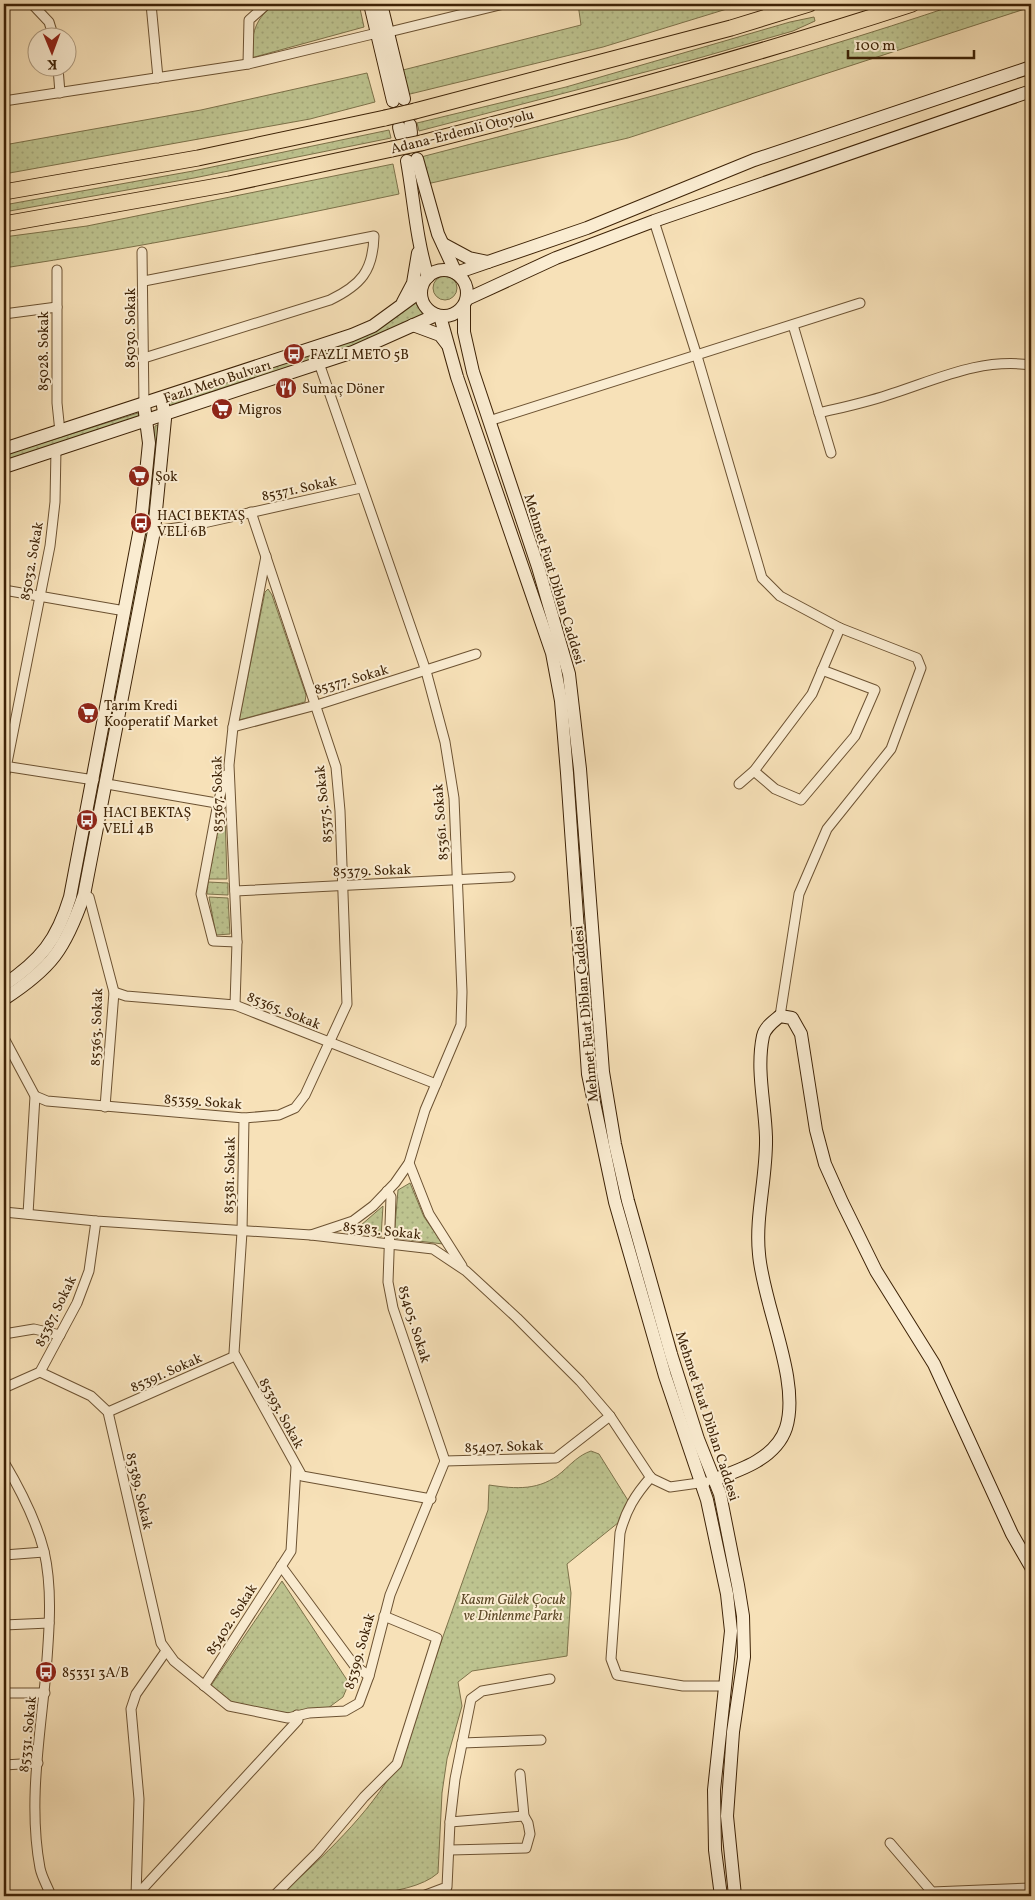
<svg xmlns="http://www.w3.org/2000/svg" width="1035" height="1900" font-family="Vollkorn,serif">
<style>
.grass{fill:url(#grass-dots);stroke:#7d724a}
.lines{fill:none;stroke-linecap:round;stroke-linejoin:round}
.street-casing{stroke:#6c5232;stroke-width:11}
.secondary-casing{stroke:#3d2206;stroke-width:14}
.highway-casing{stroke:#3d2206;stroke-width:17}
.street{stroke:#faecd1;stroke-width:9}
.secondary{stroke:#faecd1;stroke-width:12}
.highway{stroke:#f7e1b8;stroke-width:15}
.highway-bridge-casing{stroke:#3d2206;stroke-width:17;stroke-linecap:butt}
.highway-bridge{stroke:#f7e1b8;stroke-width:15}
.labels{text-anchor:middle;stroke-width:4;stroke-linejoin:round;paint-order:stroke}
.street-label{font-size:14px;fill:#3d2206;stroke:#faecd1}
.poi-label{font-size:14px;fill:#3d2206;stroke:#faecd1;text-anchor:start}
.park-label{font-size:14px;font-style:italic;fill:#5d4a28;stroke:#faecd1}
</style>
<defs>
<pattern id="grass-dots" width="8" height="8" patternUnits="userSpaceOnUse" patternTransform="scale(1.25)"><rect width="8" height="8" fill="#bdc38f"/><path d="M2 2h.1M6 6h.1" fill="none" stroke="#a3a77a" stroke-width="1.8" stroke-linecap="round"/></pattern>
</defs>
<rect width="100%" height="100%" fill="#f7e1b8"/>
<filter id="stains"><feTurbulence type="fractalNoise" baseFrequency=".004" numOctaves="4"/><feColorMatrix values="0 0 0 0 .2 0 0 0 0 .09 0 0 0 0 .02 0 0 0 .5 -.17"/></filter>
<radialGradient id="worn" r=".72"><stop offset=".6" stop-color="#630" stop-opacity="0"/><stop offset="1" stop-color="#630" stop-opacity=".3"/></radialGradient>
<g class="grass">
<path d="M276,4H359L364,27L251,58C252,34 254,18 276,4Z"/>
<polygon points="578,4 743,4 603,47 406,95 399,71 581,25"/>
<path d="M958,4H1031V7L628,138L427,184L421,157C602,110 781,64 958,4Z"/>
<polygon points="814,17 815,21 793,31 699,58 419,131 417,123 566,87 790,22"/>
<polygon points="367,73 375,102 310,119 4,174 4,145 201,110"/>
<polygon points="389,130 391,138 194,178 4,212 4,205 193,171"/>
<path d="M393,164L399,194C268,222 136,248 4,268V237L87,226Z"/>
<circle cx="445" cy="288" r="12"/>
<polygon points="416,301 424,315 360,343 169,408 167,403 236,379"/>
<polygon points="138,413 139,418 4,461 4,455"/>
<path d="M159,425L148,537L78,900C62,948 45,966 4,994V990C42,965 61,944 75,899L144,536L154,451L155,426Z"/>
<polygon points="268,589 272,595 306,695 305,702 239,720 265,592"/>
<polygon points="221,814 225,814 227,879 208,879"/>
<polygon points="208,882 228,883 228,895 207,894"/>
<polygon points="209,897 228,898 230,934 216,935"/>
<polygon points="410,1183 424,1217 443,1244 394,1238 398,1190"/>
<polygon points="383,1206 381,1237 353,1232"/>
<path d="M591,1451L599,1454L634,1510L567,1564L571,1593L567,1656L472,1671L458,1682L462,1706L447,1759L442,1793L438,1873C408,1900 322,1896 279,1896C324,1856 368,1816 398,1763L488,1510L489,1485C516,1489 540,1491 562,1472C571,1464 579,1455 591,1451Z"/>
<polygon points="282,1581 349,1683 343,1697 328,1708 298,1714 261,1710 228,1703 210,1687"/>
</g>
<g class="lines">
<g class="street-casing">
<g id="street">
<polyline points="32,4 49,22 54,38"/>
<polyline points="151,4 158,78"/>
<polyline points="389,32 504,4"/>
<polyline points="248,64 249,20 267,4"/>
<polyline points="58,68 60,93"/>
<polyline points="4,101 248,64 377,33"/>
<polyline points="654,221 697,356 762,578 780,596 840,628 917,658 921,668 891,749 827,829 799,894 780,1016"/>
<polyline points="142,252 144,405"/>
<polyline points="57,270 57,403 60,432"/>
<polyline points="4,314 57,307"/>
<polyline points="793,325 831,453"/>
<path d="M144,358L330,300C361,285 373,271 374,236L144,281"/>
<path d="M819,413C844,407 869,402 894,393C940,378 981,358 1031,365"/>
<polyline points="489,421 860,303"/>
<polyline points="154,531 190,526 361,488"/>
<polyline points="4,590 125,611"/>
<polyline points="233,727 320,704 476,654"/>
<polyline points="4,766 94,780"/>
<polyline points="754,771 775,789 801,800 855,736 875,690 822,670"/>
<polyline points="226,775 218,803 201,894 213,941 237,942"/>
<polyline points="4,778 50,546 55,502 56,449"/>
<polyline points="107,784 222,804"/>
<polyline points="739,784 754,771 812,694 840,628"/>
<polyline points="235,891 510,877"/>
<polyline points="84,895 89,897 114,992 105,1107"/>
<polyline points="114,992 126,996 235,1005 436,1084"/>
<polyline points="235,1005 237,942 229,765 233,727 266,556"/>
<polyline points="4,1038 35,1096 28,1214"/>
<polyline points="35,1096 47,1101 244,1118 279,1115 295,1108 305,1095 347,1004 340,811 336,767 251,512"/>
<polyline points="244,1118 242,1232 234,1353 302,1476 431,1499"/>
<polyline points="409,1163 429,1214 462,1266"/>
<polyline points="387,1191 391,1197 388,1282 393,1308 445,1461"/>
<polyline points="4,1212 96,1221 311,1235 433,1249 466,1271 517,1318 580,1381 610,1416 651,1478 670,1487 706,1482"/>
<polyline points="311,1235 353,1221 373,1206 395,1183 409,1163 425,1110 461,1025 462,992 454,798 445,742 426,671 319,363"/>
<polyline points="4,1334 34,1329 60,1335"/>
<polyline points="40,1372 91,1396 108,1412 161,1643 174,1661 229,1706 288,1718 309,1713 345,1711 359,1703 369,1676 390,1595 445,1461"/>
<polyline points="4,1388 40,1372 77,1303 89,1271 96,1221"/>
<polyline points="108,1412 235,1356"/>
<polyline points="445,1461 556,1458 610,1416"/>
<path d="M4,1462C20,1489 36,1520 44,1551C53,1590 49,1633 46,1672C40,1737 28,1804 40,1868C42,1878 48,1887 51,1896"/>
<path d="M651,1477C635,1495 626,1510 620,1533L611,1659L617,1675L683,1686H726"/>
<polyline points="4,1555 44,1552"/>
<polyline points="281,1566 354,1665 369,1676"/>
<polyline points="4,1625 49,1623"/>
<polyline points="204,1686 291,1551 296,1467"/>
<polyline points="4,1693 45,1693"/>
<polyline points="462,1743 541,1740"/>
<polyline points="4,1765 38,1763"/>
<polyline points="450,1822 524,1816"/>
<polyline points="890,1843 932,1892 1031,1888"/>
<polyline points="450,1850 526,1848 530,1834 528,1823 524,1816 520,1774"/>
<polyline points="136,1896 139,1799 131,1709 136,1694 166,1651"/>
<polyline points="136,1896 298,1720 297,1715"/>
<polyline points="274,1896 317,1853 364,1797 397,1764 437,1638 384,1616"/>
<polyline points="423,1896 447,1887 450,1822 455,1779 471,1699 482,1691 550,1679"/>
</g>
</g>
<g class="secondary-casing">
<g id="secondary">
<polyline points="370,4 393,101"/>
<polyline points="381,4 404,99"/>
<polyline points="410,125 411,133"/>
<polyline points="399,127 401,135"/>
<polyline points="417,159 438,234 456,273"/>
<path d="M407,161C414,200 416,239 428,277"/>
<polyline points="443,244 469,258 488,262"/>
<circle cx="444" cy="293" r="23"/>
<polyline points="456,273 587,228 754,160 1031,67"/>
<polyline points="467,299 556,258 654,221 1031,91"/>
<polyline points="403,302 413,283 418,253"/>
<polyline points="464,306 464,332 473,372 538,567 569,674 580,769 603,1072 615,1144 628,1201 671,1354 698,1439 720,1494 738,1585 743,1616 744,1657 733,1732 727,1816 735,1896"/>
<polyline points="440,316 457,377 552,653 561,701 567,773 588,1074 615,1202 665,1376 707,1500 727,1594 731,1631 714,1790 715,1850 721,1896"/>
<polyline points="413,325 440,335 447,344"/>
<polyline points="4,449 352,335 373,326 421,291"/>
<polyline points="4,467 353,352 436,315"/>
<path d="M4,985C41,960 57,940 70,897L141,523L149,443L144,405"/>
<path d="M4,999C52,968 65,949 84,895L154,531L165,419L162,399"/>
<path d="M715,1479C741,1470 776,1458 786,1428C801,1381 763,1305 759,1254C755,1216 767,1176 766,1137C765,1103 756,1070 763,1036C765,1027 774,1021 780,1016L792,1018L801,1034L816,1130L825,1164L842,1202L876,1271L934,1364L1012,1534L1031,1567"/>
</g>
</g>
<g class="highway-casing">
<g id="highway">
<polyline points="415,111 731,28 809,4"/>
<path d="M421,143C586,101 750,57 912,4"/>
<polyline points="4,192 198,158 385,118"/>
<polyline points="4,224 229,184 392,149"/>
</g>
</g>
<use href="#street" class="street"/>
<use href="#secondary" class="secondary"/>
<use href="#highway" class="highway"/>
<g class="highway-bridge-casing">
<g id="highway-bridge">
<polyline points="385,118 415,111"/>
<polyline points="392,149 421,143"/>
</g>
</g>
<use href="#highway-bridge" class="highway-bridge"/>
</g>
<defs>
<g id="bus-disc" transform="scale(1.125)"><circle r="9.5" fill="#8f2418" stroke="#faecd1"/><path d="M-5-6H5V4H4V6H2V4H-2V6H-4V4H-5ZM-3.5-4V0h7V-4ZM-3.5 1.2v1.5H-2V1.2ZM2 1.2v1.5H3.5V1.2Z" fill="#fff"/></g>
<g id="restaurant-disc" transform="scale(1.125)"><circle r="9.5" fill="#8f2418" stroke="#faecd1"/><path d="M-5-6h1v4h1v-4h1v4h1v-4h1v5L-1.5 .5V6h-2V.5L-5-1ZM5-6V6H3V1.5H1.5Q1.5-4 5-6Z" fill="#fff"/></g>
<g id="supermarket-disc" transform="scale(1.125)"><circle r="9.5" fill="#8f2418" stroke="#faecd1"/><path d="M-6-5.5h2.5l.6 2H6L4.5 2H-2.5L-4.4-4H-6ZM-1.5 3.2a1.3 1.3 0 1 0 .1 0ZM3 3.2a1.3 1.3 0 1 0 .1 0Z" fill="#fff"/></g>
</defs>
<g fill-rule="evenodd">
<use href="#bus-disc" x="294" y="354"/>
<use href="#restaurant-disc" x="286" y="388"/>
<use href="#supermarket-disc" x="222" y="409"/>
<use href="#supermarket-disc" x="139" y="476"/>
<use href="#bus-disc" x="141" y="523"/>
<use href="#supermarket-disc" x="88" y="713"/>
<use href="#bus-disc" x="87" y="820"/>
<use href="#bus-disc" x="46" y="1672"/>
</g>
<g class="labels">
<g class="street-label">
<text transform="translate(462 131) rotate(-14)" y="5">Adana-Erdemli Otoyolu</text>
<text transform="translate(130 328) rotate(-90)" y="5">85030. Sokak</text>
<text transform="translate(43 351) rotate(-90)" y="5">85028. Sokak</text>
<text transform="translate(217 381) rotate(-18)" y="5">Fazlı Meto Bulvarı</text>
<text transform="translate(299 488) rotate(-12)" y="5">85371. Sokak</text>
<text transform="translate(31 561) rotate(-80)" y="5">85032. Sokak</text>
<text transform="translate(555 579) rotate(73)" y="5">Mehmet Fuat Diblan Caddesi</text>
<text transform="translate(351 679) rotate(-16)" y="5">85377. Sokak</text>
<text transform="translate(217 794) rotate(-91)" y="5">85367. Sokak</text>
<text transform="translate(323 804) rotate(-96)" y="5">85375. Sokak</text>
<text transform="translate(440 822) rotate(-94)" y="5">85361. Sokak</text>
<text transform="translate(372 870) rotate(-2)" y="5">85379. Sokak</text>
<text transform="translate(284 1010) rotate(22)" y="5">85365. Sokak</text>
<text transform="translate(585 1014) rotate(-95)" y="5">Mehmet Fuat Diblan Caddesi</text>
<text transform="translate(96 1027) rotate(-88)" y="5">85363. Sokak</text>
<text transform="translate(203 1101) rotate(4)" y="5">85359. Sokak</text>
<text transform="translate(229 1175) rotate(-89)" y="5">85381. Sokak</text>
<text transform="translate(382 1230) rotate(6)" y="5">85383. Sokak</text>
<text transform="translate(55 1311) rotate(-64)" y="5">85387. Sokak</text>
<text transform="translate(415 1324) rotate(73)" y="5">85405. Sokak</text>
<text transform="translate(166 1372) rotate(-24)" y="5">85391. Sokak</text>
<text transform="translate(282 1413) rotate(61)" y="5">85393. Sokak</text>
<text transform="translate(708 1416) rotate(72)" y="5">Mehmet Fuat Diblan Caddesi</text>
<text transform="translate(504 1446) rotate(-2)" y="5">85407. Sokak</text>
<text transform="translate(140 1491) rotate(77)" y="5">85389. Sokak</text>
<text transform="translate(231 1619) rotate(-57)" y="5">85402. Sokak</text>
<text transform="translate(359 1651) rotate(-74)" y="5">85399. Sokak</text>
<text transform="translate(27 1734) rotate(-84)" y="5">85331. Sokak</text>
</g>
<g class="poi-label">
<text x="310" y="359">FAZLI METO 5B</text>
<text x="302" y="393">Sumaç Döner</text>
<text x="238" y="414">Migros</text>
<text x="155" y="481">Şok</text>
<text x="157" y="520">HACI BEKTAŞ<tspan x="157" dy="16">VELİ 6B</tspan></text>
<text x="104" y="710">Tarım Kredi<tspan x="104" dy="16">Kooperatif Market</tspan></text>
<text x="103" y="817">HACI BEKTAŞ<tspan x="103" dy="16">VELİ 4B</tspan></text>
<text x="62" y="1677">85331 3A/B</text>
</g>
<g class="park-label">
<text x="513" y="1604">Kasım Gülek Çocuk<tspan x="513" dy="16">ve Dinlenme Parkı</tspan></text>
</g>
</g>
<rect width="1035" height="1900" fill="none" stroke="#f7e1b8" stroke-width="20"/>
<rect x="5" y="5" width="1025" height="1890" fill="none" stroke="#3d2206" stroke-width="2.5"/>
<rect x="10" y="10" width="1015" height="1880" fill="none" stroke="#3d2206"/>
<g transform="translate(52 52) rotate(179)"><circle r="24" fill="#faecd1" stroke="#ae9b80"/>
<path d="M0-4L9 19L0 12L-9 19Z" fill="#8f2418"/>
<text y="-8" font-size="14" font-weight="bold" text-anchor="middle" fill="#3d2206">K</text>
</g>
<path d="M848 50v8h126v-8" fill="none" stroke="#3d2206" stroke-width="2.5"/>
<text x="855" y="50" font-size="15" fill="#3d2206" stroke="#faecd1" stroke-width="4" paint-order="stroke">100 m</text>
<rect width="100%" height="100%" filter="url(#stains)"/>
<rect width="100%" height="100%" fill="url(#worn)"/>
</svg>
